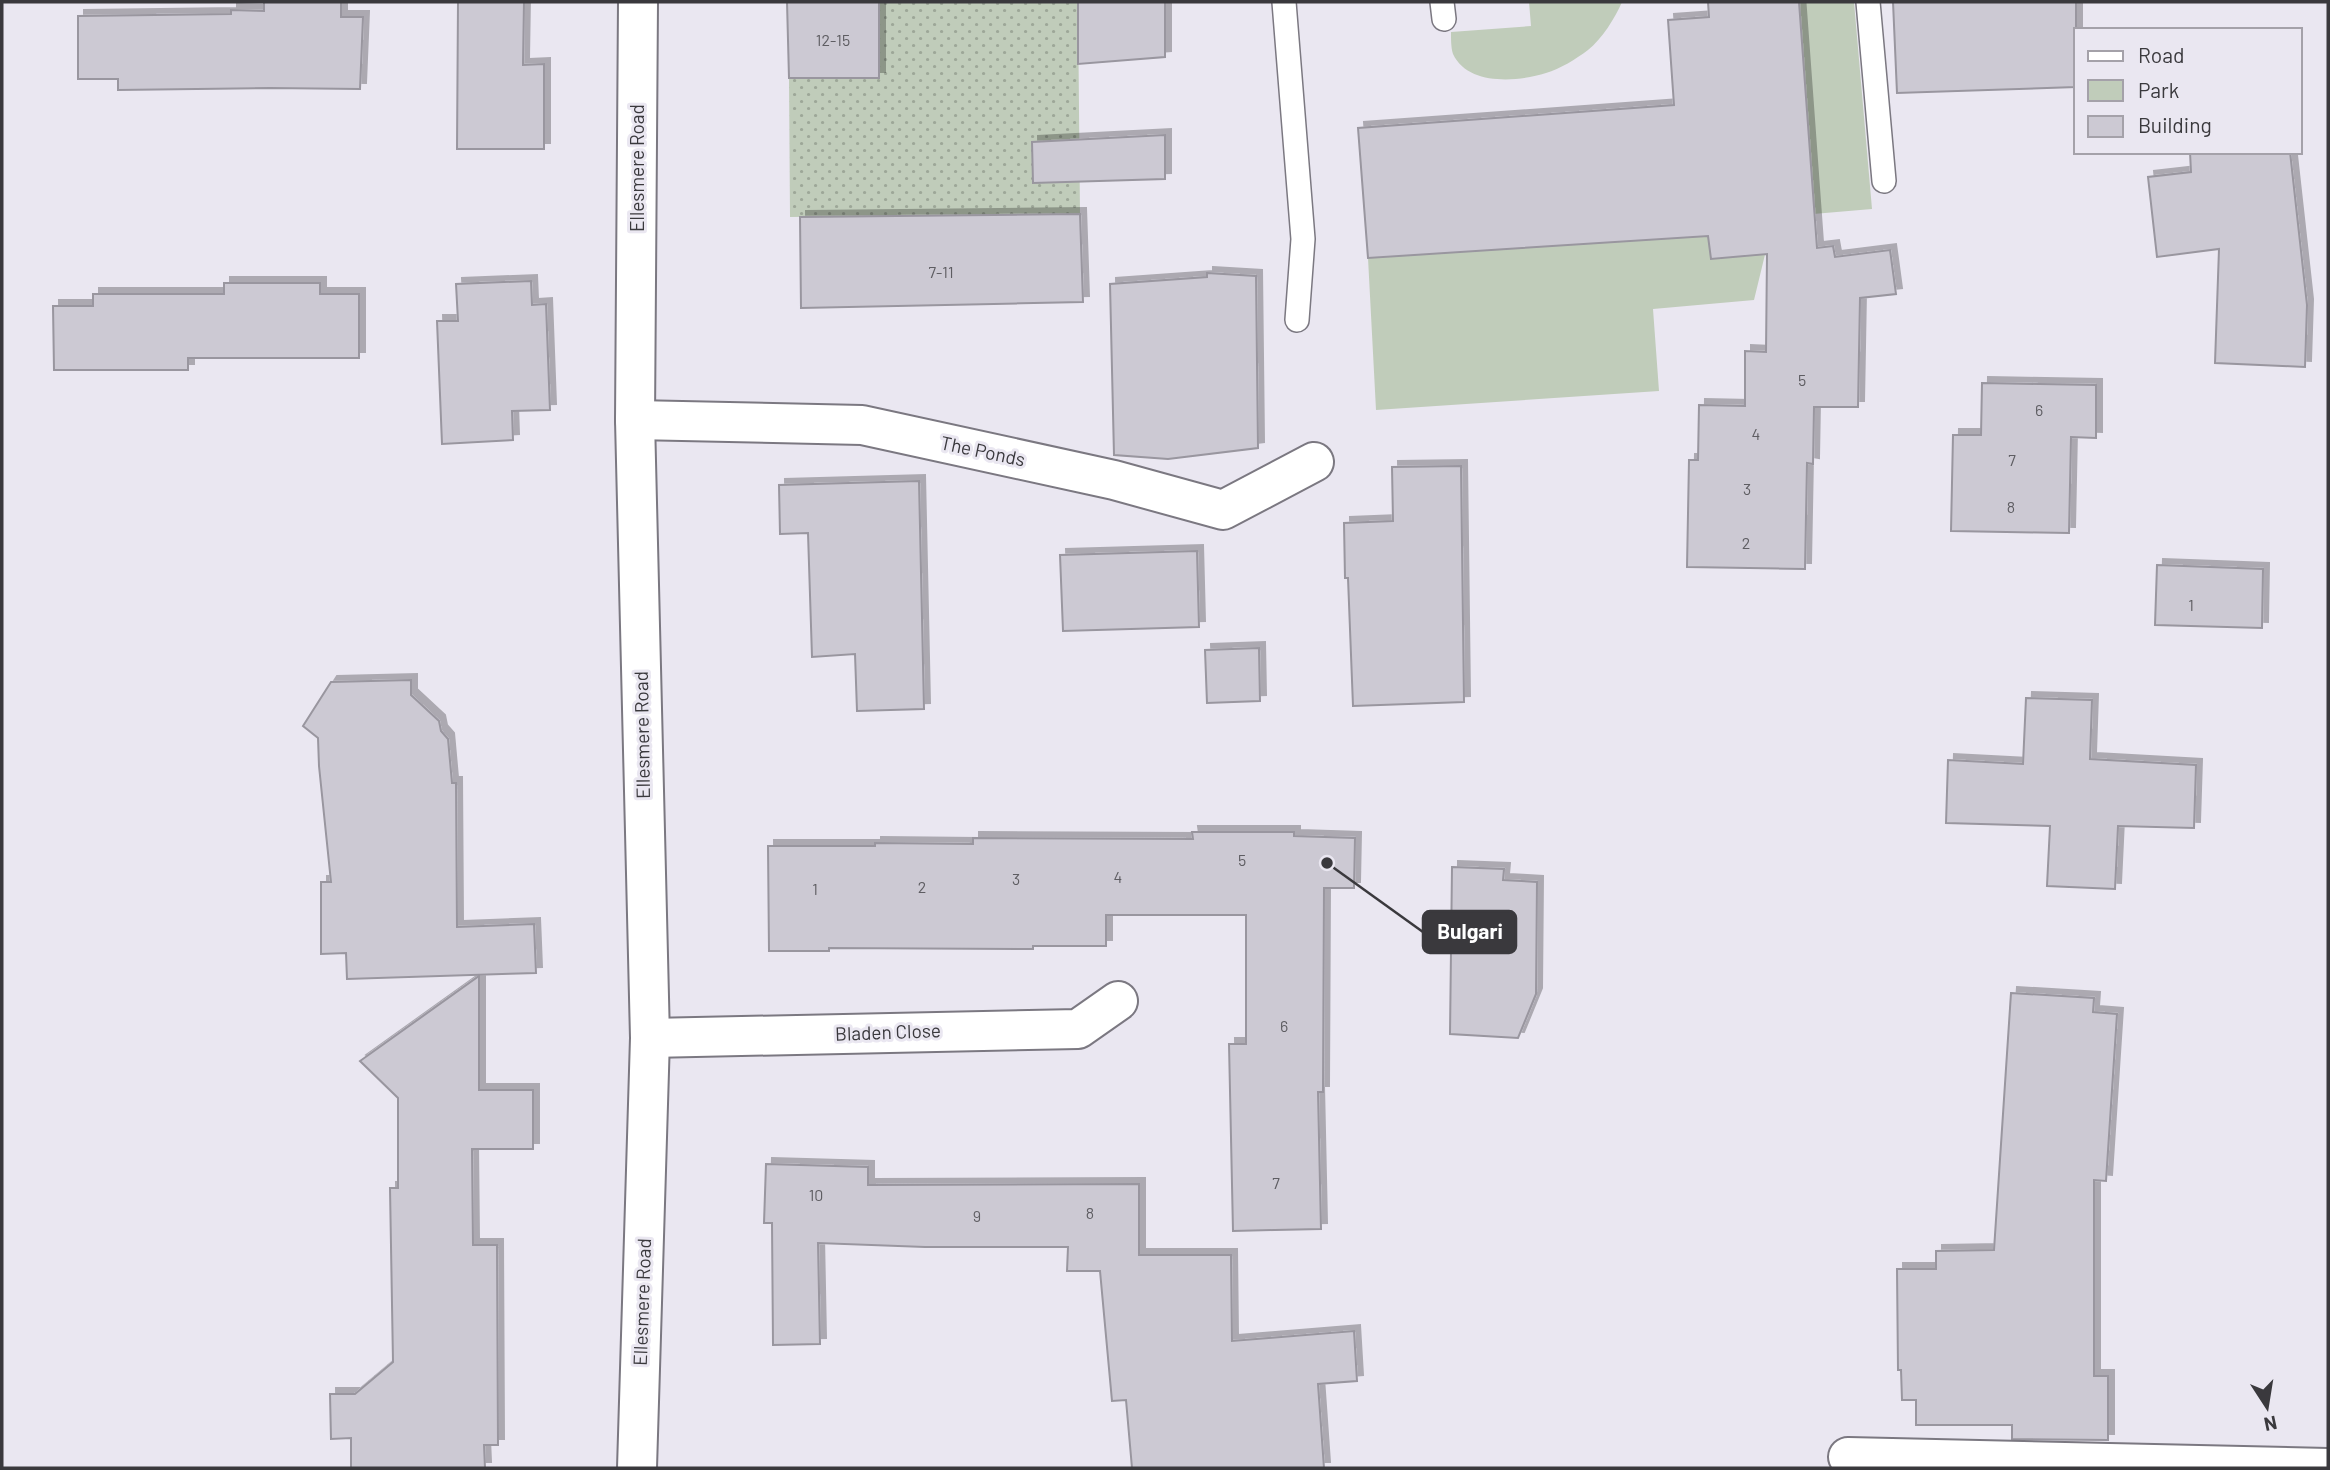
<svg xmlns="http://www.w3.org/2000/svg" width="2330" height="1470" font-family="Barlow,sans-serif">
<style>
.grass{fill:url(#grass-dots)}
.green{fill:#c0ccba}
.building{fill:#ccc9d3;stroke:#99969f;stroke-width:2;filter:url(#shadow)}
.lines{fill:none;stroke-linecap:round;stroke-linejoin:round}
.lane-casing{stroke:#7b7881;stroke-width:26}
.street-casing{stroke:#7b7881;stroke-width:42}
.lane{stroke:#fff;stroke-width:23}
.street{stroke:#fff;stroke-width:38}
.labels{text-anchor:middle;stroke-width:6;stroke-linejoin:round;paint-order:stroke}
.number-label{font-size:16px;fill:#5e5d62}
.street-label{font-size:19px;fill:#3a393d;stroke:#eae7f1}
.leader{fill:none;stroke:#3a393d;stroke-width:2.5}
.callout-dot{fill:#3a393d;stroke:#eae7f1;stroke-width:2.5}
.callout{fill:#3a393d;stroke:#3a393d;stroke-width:2.5}
.callout-label{font-size:21px;text-anchor:middle;font-weight:bold;fill:#fff}
</style>
<defs>
<pattern id="grass-dots" width="8" height="8" patternUnits="userSpaceOnUse" patternTransform="scale(1.75)"><rect width="8" height="8" fill="#c0ccba"/><path d="M2 2h.1M6 6h.1" fill="none" stroke="#9da798" stroke-width="1.8" stroke-linecap="round"/></pattern>
<filter id="shadow"><feDropShadow dx="6" dy="-6" stdDeviation="0" flood-color="#0004"/></filter>
</defs>
<rect width="100%" height="100%" fill="#eae7f1"/>
<polygon class="grass" points="879,2 1078,2 1080,214 790,217 789,78 879,78"/>
<g class="green">
<path d="M1529,2H1622C1615,18 1602,39 1588,50C1576,59 1560,69 1546,73C1518,82 1468,86 1453,54C1451,48 1451,39 1451,32L1531,26Z"/>
<polygon points="1799,2 1854,2 1872,209 1778,217 1777,205 1754,300 1653,309 1659,391 1376,410 1368,258 1708,234 1711,259 1748,256 1743,192 1655,124 1807,112"/>
</g>
<g class="building">
<polygon points="264,2 341,2 341,17 363,17 360,89 270,88 118,90 118,79 78,79 78,16 231,14 231,10 264,11"/>
<polygon points="458,2 524,2 523,65 544,64 544,149 457,149"/>
<polygon points="787,2 879,2 879,78 789,78"/>
<polygon points="1078,2 1165,2 1165,57 1078,64"/>
<polygon points="1708,2 1799,2 1817,248 1833,246 1835,257 1890,250 1896,294 1860,298 1858,407 1814,407 1813,464 1807,463 1805,569 1687,567 1689,460 1698,460 1699,405 1745,406 1745,351 1766,352 1767,254 1711,259 1708,236 1368,258 1358,128 1674,105 1668,20 1709,17"/>
<polygon points="1893,2 2076,2 2076,87 1897,93"/>
<polygon points="1165,135 1165,179 1033,183 1032,142"/>
<polygon points="2190,152 2290,152 2307,305 2305,367 2215,363 2219,249 2157,257 2148,177 2191,172"/>
<polygon points="1080,214 1083,302 801,308 800,217"/>
<polygon points="1207,273 1256,276 1258,448 1168,459 1114,455 1110,284 1207,277"/>
<polygon points="531,281 532,305 546,304 550,410 512,411 513,440 442,444 437,321 458,321 456,284"/>
<polygon points="224,283 320,283 320,294 359,294 359,358 188,358 188,370 54,370 53,306 93,306 93,294 224,294"/>
<polygon points="1982,383 2096,385 2096,438 2071,437 2069,533 1951,531 1953,435 1981,435"/>
<polygon points="1461,466 1464,702 1353,706 1348,578 1345,578 1344,523 1393,521 1392,467"/>
<polygon points="919,481 924,709 857,711 855,654 812,657 808,533 780,534 779,485"/>
<polygon points="1197,551 1199,627 1063,631 1060,555"/>
<polygon points="2157,565 2263,569 2262,628 2155,625"/>
<polygon points="1259,648 1260,701 1207,703 1205,650"/>
<polygon points="411,680 411,695 439,721 441,731 448,739 452,783 456,783 457,927 534,924 536,973 347,979 346,953 321,954 321,882 331,882 319,766 318,738 303,726 331,682"/>
<polygon points="2026,698 2092,700 2090,759 2196,765 2194,828 2118,826 2115,889 2047,886 2050,826 1946,823 1948,760 2023,764"/>
<polygon points="1192,832 1294,832 1294,836 1355,838 1354,888 1324,888 1323,1092 1318,1092 1321,1229 1233,1231 1229,1044 1246,1044 1246,915 1106,915 1106,946 1033,946 1033,949 829,948 829,951 769,951 768,846 875,846 875,843 973,844 973,838 1193,839"/>
<polygon points="1452,867 1504,869 1503,880 1537,882 1536,994 1518,1038 1450,1034"/>
<polygon points="479,976 479,1090 533,1090 533,1149 472,1149 473,1245 497,1245 498,1445 484,1445 485,1468 351,1468 351,1438 331,1439 330,1394 355,1394 393,1362 390,1188 398,1188 398,1098 360,1061"/>
<polygon points="2011,993 2094,998 2093,1012 2117,1014 2106,1181 2094,1180 2094,1376 2108,1376 2108,1440 2012,1439 2012,1425 1916,1425 1916,1400 1902,1400 1901,1370 1898,1370 1897,1269 1936,1269 1936,1251 1994,1250"/>
<polygon points="766,1164 868,1167 868,1185 1139,1184 1139,1255 1231,1255 1232,1341 1354,1331 1357,1381 1318,1384 1324,1468 1132,1468 1126,1400 1112,1401 1100,1271 1067,1271 1068,1247 925,1247 818,1243 820,1344 773,1345 772,1223 764,1223"/>
</g>
<g class="lines">
<g class="lane-casing">
<g id="lane">
<polyline points="1284,2 1303,239 1297,320"/>
<polyline points="1442,2 1444,19"/>
<polyline points="1868,2 1884,181"/>
</g>
</g>
<g class="street-casing">
<g id="street">
<polyline points="635,420 862,425 1114,480 1223,510 1314,462"/>
<polyline points="650,1038 1078,1029 1118,1001"/>
<polyline points="1848,1457 2328,1468"/>
<polyline points="637,1468 650,1038 635,420 638,2"/>
</g>
</g>
<use href="#lane" class="lane"/>
<use href="#street" class="street"/>
</g>
<g class="labels">
<g class="number-label">
<text x="833" y="46">12-15</text>
<text x="941" y="278">7-11</text>
<text x="1802" y="386">5</text>
<text x="2039" y="416">6</text>
<text x="1756" y="440">4</text>
<text x="2012" y="466">7</text>
<text x="1747" y="495">3</text>
<text x="2011" y="513">8</text>
<text x="1746" y="549">2</text>
<text x="2191" y="611">1</text>
<text x="1242" y="866">5</text>
<text x="1118" y="883">4</text>
<text x="1016" y="885">3</text>
<text x="922" y="893">2</text>
<text x="815" y="895">1</text>
<text x="1284" y="1032">6</text>
<text x="1276" y="1189">7</text>
<text x="816" y="1201">10</text>
<text x="1090" y="1219">8</text>
<text x="977" y="1222">9</text>
</g>
<g class="street-label">
<text transform="translate(637 168) rotate(-90)" y="7">Ellesmere Road</text>
<text transform="translate(983 451) rotate(12)" y="7">The Ponds</text>
<text transform="translate(642 735) rotate(-91)" y="7">Ellesmere Road</text>
<text transform="translate(888 1032) rotate(-2)" y="7">Bladen Close</text>
<text transform="translate(642 1302) rotate(-88)" y="7">Ellesmere Road</text>
</g>
</g>
<path class="leader" d="M1327 863L1423 932"/>
<circle class="callout-dot" cx="1327" cy="863" r="7"/>
<rect class="callout" x="1423" y="911" width="93" height="42" rx="7"/>
<g class="callout-label">
<text x="1470" y="939">Bulgari</text>
</g>
<rect width="2330" height="1470" fill="none" stroke="#3a393d" stroke-width="7"/>
<rect x="2074" y="28" width="228" height="126" fill="#eae7f1" stroke="#a4a1a9" stroke-width="2"/>
<rect x="2088" y="51" width="35" height="10" fill="#ffffff" stroke="#a4a1a9" stroke-width="2"/>
<text x="2138" y="63" font-size="21" fill="#3a393d">Road</text>
<rect x="2088" y="80" width="35" height="21" fill="#c0ccba" stroke="#a4a1a9" stroke-width="2"/>
<text x="2138" y="98" font-size="21" fill="#3a393d">Park</text>
<rect x="2088" y="116" width="35" height="21" fill="#ccc9d3" stroke="#a4a1a9" stroke-width="2"/>
<text x="2138" y="133" font-size="21" fill="#3a393d">Building</text>
<g transform="translate(2267 1407) rotate(168)" stroke="#eae7f1" stroke-width="5" paint-order="stroke">
<path d="M0-5L12 26L0 18L-12 26Z" fill="#3a393d"/>
<text y="-10" font-size="19" font-weight="bold" text-anchor="middle" fill="#3a393d">N</text>
</g>
</svg>
